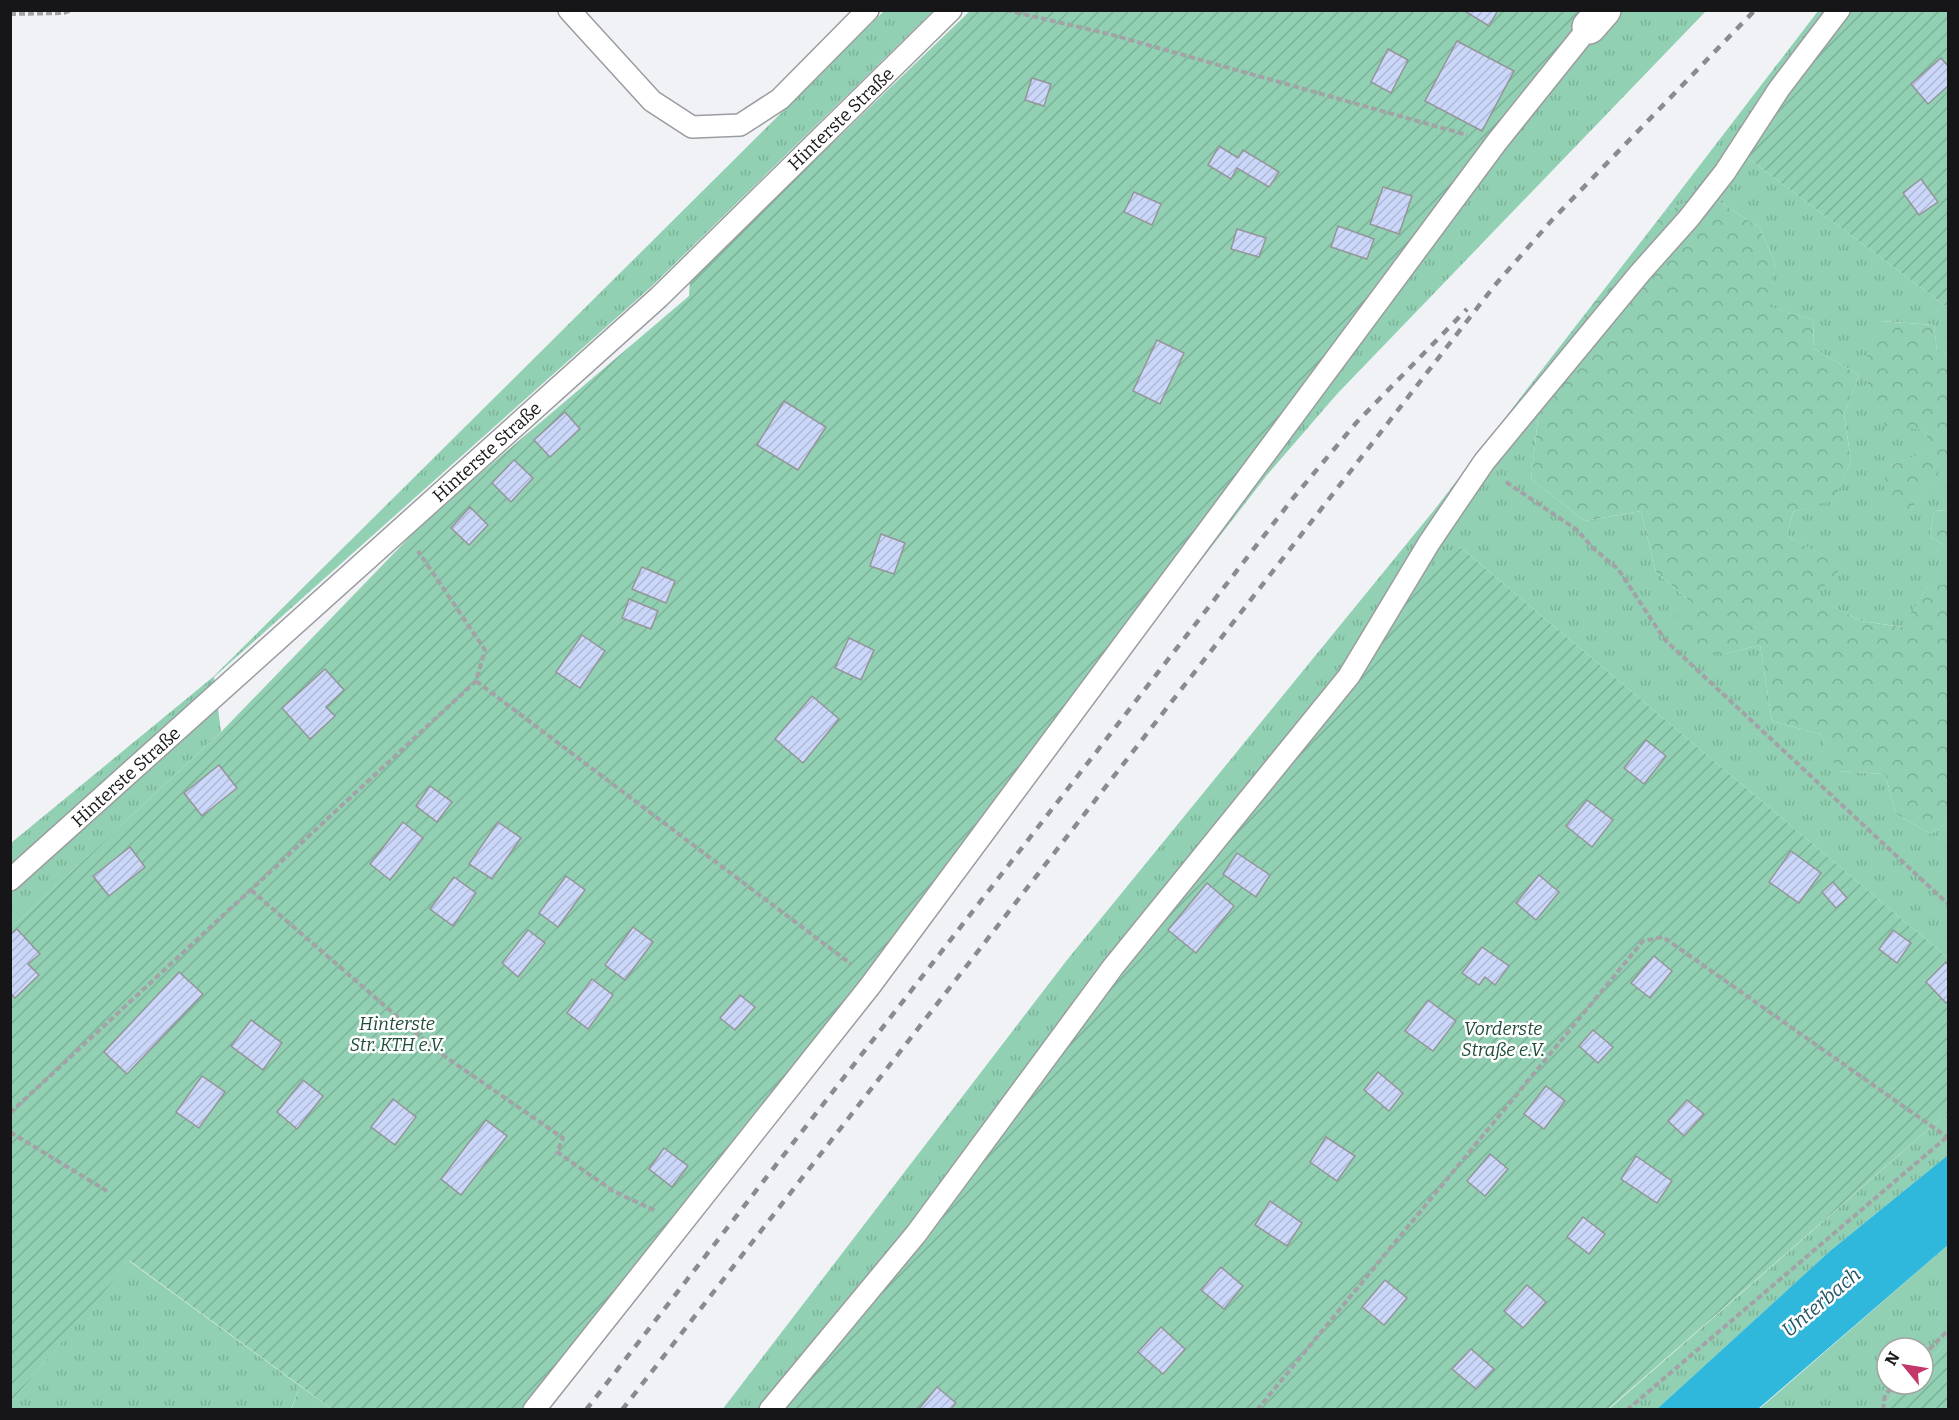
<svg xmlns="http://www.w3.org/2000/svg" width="1959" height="1420" font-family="Bitter,serif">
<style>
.grass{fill:url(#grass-tufts)}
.forest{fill:url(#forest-crowns)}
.garden{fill:url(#garden-furrows)}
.water{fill:#30b7dc}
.building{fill:url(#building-hatch);stroke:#949599;stroke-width:1.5}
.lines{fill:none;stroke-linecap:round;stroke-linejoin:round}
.service-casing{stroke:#9b9ca0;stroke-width:24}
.minor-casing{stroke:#9b9ca0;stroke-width:36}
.path{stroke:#a3a3a7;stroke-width:4;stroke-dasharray:6 3;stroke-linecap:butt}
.service{stroke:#fff;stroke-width:21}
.minor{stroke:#fff;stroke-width:33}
.rail{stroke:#8a8b8e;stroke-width:4.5;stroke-dasharray:8 8;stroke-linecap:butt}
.labels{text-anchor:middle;stroke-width:5;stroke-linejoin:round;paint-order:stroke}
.street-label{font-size:18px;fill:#161618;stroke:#fff}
.park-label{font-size:18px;font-style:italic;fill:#1f4d39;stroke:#fff}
.water-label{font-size:20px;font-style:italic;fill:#235767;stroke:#fff}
</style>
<defs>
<pattern id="grass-tufts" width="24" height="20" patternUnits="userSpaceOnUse" patternTransform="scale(1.5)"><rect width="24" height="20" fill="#91d0b2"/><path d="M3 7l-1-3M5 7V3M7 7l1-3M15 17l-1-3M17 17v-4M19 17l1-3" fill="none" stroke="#7cb298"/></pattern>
<pattern id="forest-crowns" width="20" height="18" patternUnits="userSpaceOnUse" patternTransform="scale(1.5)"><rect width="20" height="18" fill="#91d0b2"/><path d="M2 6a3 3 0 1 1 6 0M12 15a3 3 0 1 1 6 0" fill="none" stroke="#7cb298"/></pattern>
<pattern id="garden-furrows" width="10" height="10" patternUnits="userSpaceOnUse" patternTransform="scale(1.5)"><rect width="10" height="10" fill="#91d0b2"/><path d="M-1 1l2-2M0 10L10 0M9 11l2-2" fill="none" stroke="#7cb298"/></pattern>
<pattern id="building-hatch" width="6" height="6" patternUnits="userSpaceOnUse" patternTransform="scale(1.5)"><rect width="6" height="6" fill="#cbd7f9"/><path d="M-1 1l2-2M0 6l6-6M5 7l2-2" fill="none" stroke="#aeb8d5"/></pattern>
</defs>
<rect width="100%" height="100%" fill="#f1f2f6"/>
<g class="grass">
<polygon points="884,11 933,11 651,287 214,677 221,732 11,928 11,843 213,677"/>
<polygon points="1604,11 1706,11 1337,394 1267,475 546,1409"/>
<polygon points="1818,11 1831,11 1690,201 1664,212"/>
<polygon points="1745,156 1948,308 1948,353 1937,352 1934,325 1881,321 1926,430 1930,451 1886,467 1911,510 1938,470 1948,470 1948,510 1934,511 1930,537 1948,547 1948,585 1929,585 1903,627 1861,621 1813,597 1842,566 1787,536 1793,512 1834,500 1851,461 1844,414 1859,375 1813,348 1814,320 1769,307 1775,262 1759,227 1713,198"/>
<polygon points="1544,367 1531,479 1585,521 1641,511 1656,572 1692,603 1726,654 1760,645 1772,721 1820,734 1839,771 1885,774 1896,814 1931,834 1948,822 1948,958 1460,547 770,1409 722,1410 1067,960 1435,509"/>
<polygon points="1948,1112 1948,1155 1830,1251 1657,1409 1608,1410"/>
<polygon points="1948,1245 1948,1341 1923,1367 1923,1348 1887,1348 1887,1384 1906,1384 1880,1409 1758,1410"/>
<polygon points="129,1261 300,1386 291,1409 11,1410 11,1402"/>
</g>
<g class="forest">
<polygon points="1713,198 1759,227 1775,262 1770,307 1814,320 1813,348 1859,375 1844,414 1851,461 1834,501 1793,512 1787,536 1843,566 1814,597 1861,621 1902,627 1929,585 1948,585 1948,822 1931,834 1896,814 1885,774 1838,771 1820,734 1772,721 1760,645 1726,654 1685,650 1664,626 1692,603 1656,572 1641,511 1585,521 1531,479 1544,367 1664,212 1690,201"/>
<polygon points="1880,321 1934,325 1937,351 1948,353 1948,470 1938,471 1911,510 1883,503 1886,467 1929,451 1926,430 1885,426 1868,389 1867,344"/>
<polygon points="1948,510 1948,547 1930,537 1934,511"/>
<polygon points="300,1386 332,1409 291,1410"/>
</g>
<g class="garden">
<polygon points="970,11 1604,11 870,986 534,1409 332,1409 130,1261 11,1402 11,928 221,732 427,519 689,296 690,280"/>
<polygon points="1847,11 1948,11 1948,308 1745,156 1783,94"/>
<polygon points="1460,547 1948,958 1948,1112 1608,1409 770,1410 1408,594"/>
<polygon points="1948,1341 1948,1409 1880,1409 1906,1384 1923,1384 1923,1367"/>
</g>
<polygon class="water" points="1948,1155 1948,1245 1758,1409 1657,1409 1830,1251"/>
<g class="building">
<polygon points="1463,10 1498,10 1489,26"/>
<polygon points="1457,41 1514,71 1482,131 1425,101"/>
<polygon points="1388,49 1408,60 1391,93 1371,82"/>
<polygon points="1941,58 1948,66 1948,86 1928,104 1911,84"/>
<polygon points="1032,78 1051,84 1044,106 1025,100"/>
<polygon points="1219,146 1238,158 1243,150 1279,172 1269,187 1237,168 1231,179 1208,165"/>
<polygon points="1921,179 1938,202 1919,215 1903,193"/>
<polygon points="1383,187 1412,196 1399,234 1370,224"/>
<polygon points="1134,192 1161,204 1152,225 1124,212"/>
<polygon points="1338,226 1374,239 1367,259 1331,247"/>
<polygon points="1237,229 1266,238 1259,257 1231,249"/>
<polygon points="1157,340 1184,353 1160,404 1133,391"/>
<polygon points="784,401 826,427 798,470 757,445"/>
<polygon points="565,412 580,429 550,457 534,440"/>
<polygon points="514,460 533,478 511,502 492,483"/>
<polygon points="470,507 488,525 469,545 451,528"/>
<polygon points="881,534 905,543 894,574 870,566"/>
<polygon points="642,567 675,581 666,603 632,589"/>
<polygon points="629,599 658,611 651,629 622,618"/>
<polygon points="582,635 605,651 580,688 556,672"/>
<polygon points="849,638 874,650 861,680 835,668"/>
<polygon points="325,669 344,690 326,707 335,716 310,739 282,708"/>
<polygon points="812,696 839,719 803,763 775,739"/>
<polygon points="1646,740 1666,756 1644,784 1624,768"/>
<polygon points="219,765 237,788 202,816 184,793"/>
<polygon points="430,786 452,802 437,822 416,806"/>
<polygon points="1587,800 1613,820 1592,847 1566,826"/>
<polygon points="403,822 423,838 390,880 370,864"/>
<polygon points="498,822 521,838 492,879 469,864"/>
<polygon points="130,847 145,867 109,896 93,876"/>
<polygon points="1791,851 1821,873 1799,903 1769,882"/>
<polygon points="1237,853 1270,875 1256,897 1223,874"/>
<polygon points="1539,875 1559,892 1536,920 1516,903"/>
<polygon points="566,876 585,890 558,927 539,913"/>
<polygon points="454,877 476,893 453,926 430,909"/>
<polygon points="1833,882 1847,898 1836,908 1822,892"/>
<polygon points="1207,883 1234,906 1196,953 1168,930"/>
<polygon points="633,927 653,942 625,980 605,965"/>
<polygon points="17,929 40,954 28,964 39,975 15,998 10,993 10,935"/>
<polygon points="528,930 545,943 518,977 502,963"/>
<polygon points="1893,930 1911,943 1897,963 1879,949"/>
<polygon points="1482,947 1509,966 1495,985 1485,977 1479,985 1462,973"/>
<polygon points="1654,956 1672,971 1650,998 1631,983"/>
<polygon points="1946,962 1948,965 1948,1001 1946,1003 1926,982"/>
<polygon points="179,972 203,994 127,1074 104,1052"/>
<polygon points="592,979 613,995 588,1029 567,1013"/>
<polygon points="740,995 755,1007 735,1030 720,1018"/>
<polygon points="1428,1000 1456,1021 1433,1051 1405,1031"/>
<polygon points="251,1020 282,1043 263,1070 231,1046"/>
<polygon points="1593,1030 1613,1047 1598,1063 1579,1046"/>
<polygon points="1378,1072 1403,1093 1389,1111 1364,1090"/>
<polygon points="202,1076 225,1092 199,1128 176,1112"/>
<polygon points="303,1080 323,1096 297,1129 277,1112"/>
<polygon points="1546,1086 1565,1101 1544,1129 1524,1114"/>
<polygon points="393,1099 416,1117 395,1145 371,1127"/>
<polygon points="1687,1100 1704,1114 1684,1136 1668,1121"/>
<polygon points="486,1120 507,1136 461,1195 441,1179"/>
<polygon points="1326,1137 1355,1156 1337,1181 1310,1162"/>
<polygon points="664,1148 688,1166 672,1187 649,1169"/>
<polygon points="1490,1154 1508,1169 1485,1196 1467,1181"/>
<polygon points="1636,1156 1672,1181 1657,1203 1621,1179"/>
<polygon points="1270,1201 1302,1223 1287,1246 1255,1225"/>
<polygon points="1583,1217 1605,1234 1589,1254 1567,1237"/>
<polygon points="1221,1267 1243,1286 1224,1309 1201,1290"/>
<polygon points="1385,1280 1407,1298 1384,1325 1362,1307"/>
<polygon points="1527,1285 1546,1302 1523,1328 1504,1311"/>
<polygon points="1161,1327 1185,1349 1163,1374 1138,1352"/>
<polygon points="1471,1349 1494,1369 1476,1389 1452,1369"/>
<polygon points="937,1387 956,1403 950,1410 918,1410"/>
</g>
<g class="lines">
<g class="service-casing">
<g id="service">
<polyline points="569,10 652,101 692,127 740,125 780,99 868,10"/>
<polyline points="10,880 659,297 951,10"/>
<polyline points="534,1410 870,986 1496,143 1589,27"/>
<polyline points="770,1410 916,1234 1113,967 1349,676 1429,543 1484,462 1640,273 1689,218 1725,172 1779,89 1839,10"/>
</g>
</g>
<g class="minor-casing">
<polyline id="minor" points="1589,27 1604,10"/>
</g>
<g class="path">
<polyline points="1006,10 1109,34 1467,135"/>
<polyline points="10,14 64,13 72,10"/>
<polyline points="1506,482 1577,530 1593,548 1618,569 1665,640 1948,904"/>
<polyline points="476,681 851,964"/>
<polyline points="251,890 437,1051 563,1138 557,1152 613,1191 656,1211"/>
<polyline points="10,1113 476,681 485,650 418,551"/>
<polyline points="10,1132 107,1191"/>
<polyline points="1923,1356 1948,1330"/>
<polyline points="1257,1410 1643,941 1663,937 1947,1137"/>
<polyline points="1627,1410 1948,1136"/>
<polyline points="1883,1410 1885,1395 1895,1384"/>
</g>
<use href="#service" class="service"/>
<use href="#minor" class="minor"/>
<g class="rail">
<polyline points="586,1410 1294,497 1356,423 1467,309"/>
<polyline points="622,1410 1495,285 1552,220 1755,10"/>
</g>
</g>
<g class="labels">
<g class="street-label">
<text transform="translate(841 119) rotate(-44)" y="6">Hinterste Straße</text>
<text transform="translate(487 452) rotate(-42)" y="6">Hinterste Straße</text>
<text transform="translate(126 777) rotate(-42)" y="6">Hinterste Straße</text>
</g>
<g class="park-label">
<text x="397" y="1030">Hinterste<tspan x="397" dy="21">Str. KTH e.V.</tspan></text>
<text x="1503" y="1035">Vorderste<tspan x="1503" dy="21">Straße e.V.</tspan></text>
</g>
<g class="water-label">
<text transform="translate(1821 1302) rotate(-40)" y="7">Unterbach</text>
</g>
</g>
<rect width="1959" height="1420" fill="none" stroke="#161618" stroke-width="24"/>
<g transform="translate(1905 1366) rotate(300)"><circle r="28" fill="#ffffff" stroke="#a2a2a3" stroke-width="1.5"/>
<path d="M0-4.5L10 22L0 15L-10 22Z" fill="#c3376a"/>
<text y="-9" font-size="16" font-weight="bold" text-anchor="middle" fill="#161618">N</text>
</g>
</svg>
